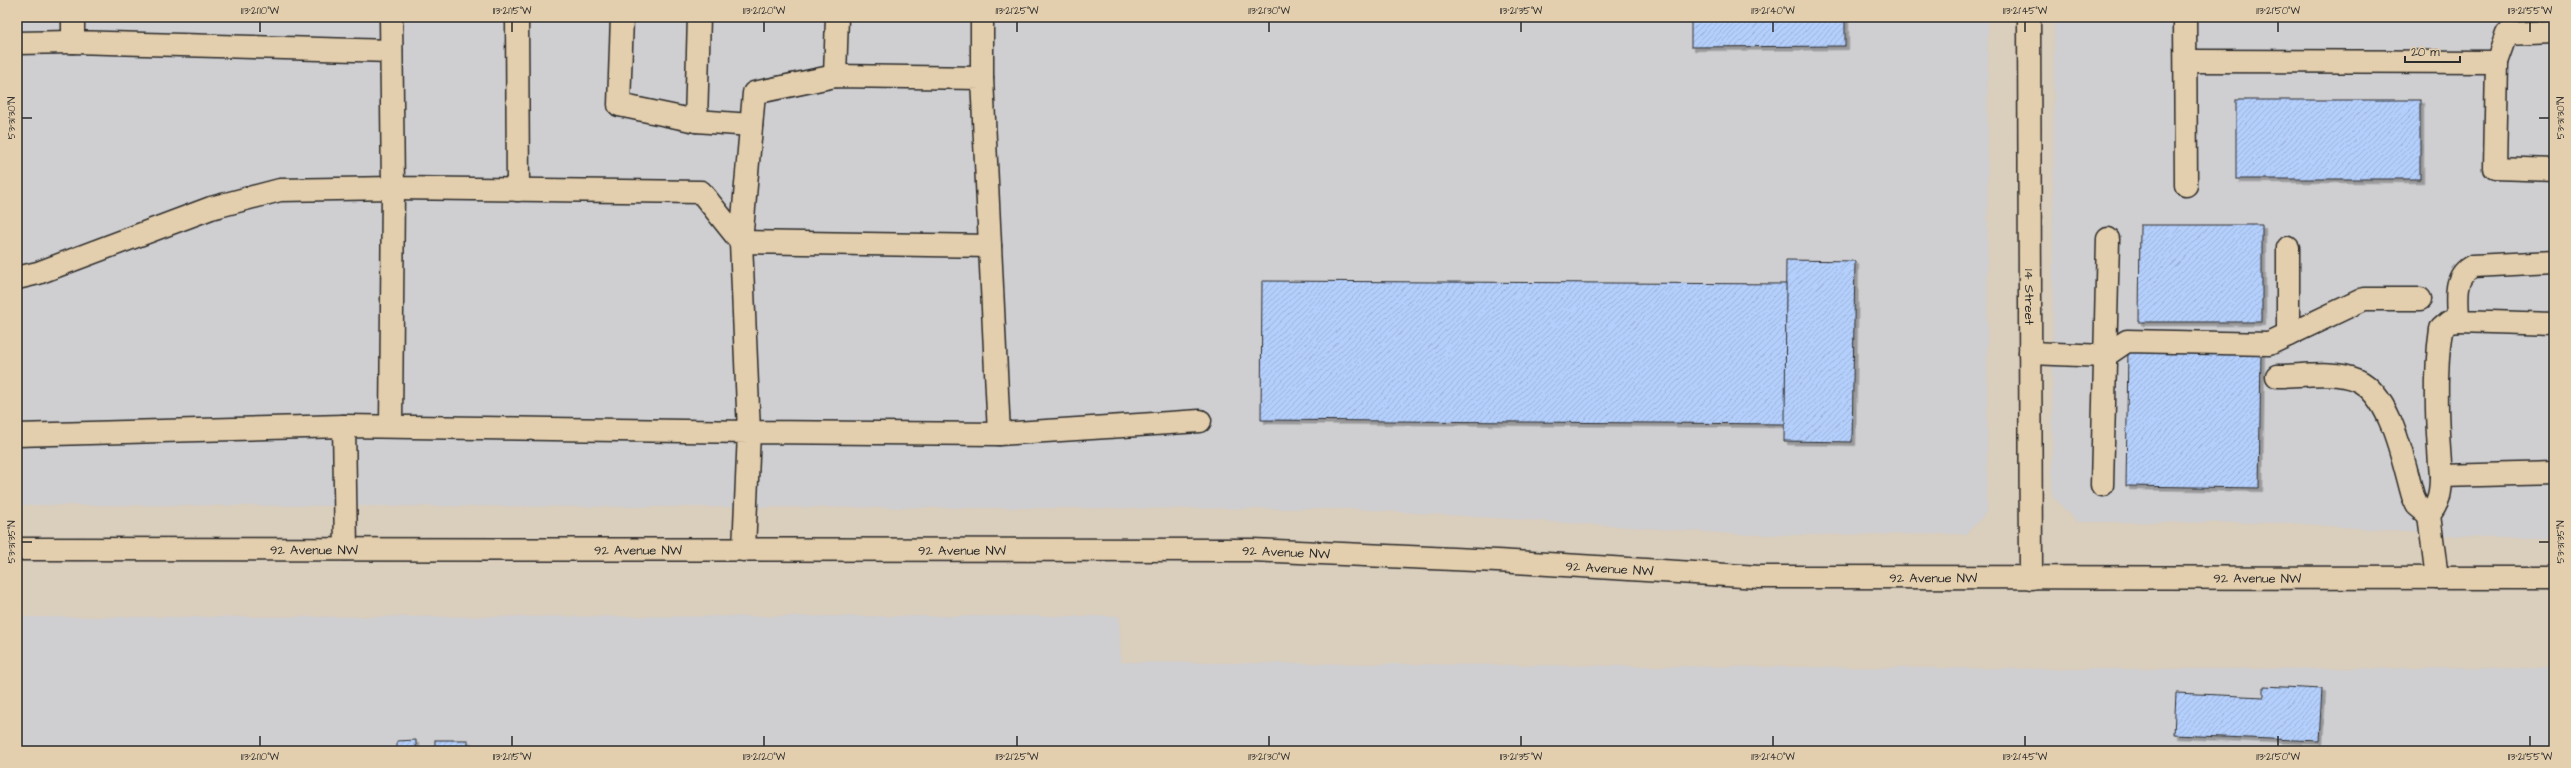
<svg xmlns="http://www.w3.org/2000/svg" width="2571" height="768" font-family="'Architects Daughter',sans-serif">
<style>
.built{fill:#cfced0}
.building{fill:url(#building-hatch);stroke:#2b2b2b;filter:url(#shadow)}
.lines{fill:none;stroke-linecap:round;stroke-linejoin:round}
.minor-casing{stroke:#2b2b2b;stroke-width:25}
.minor{stroke:#e3cead;stroke-width:22}
.ticks{fill:none;stroke:#2b2b2b;stroke-width:1.5}
.labels{text-anchor:middle;stroke-width:4;stroke-linejoin:round;paint-order:stroke}
.street-label{font-size:13px;fill:#2b2b2b;stroke:#e3cead}
.neatline{fill:none;stroke:#2b2b2b;stroke-width:1.5}
.ticks-label{font-size:10px;text-anchor:middle;fill:#2b2b2b}
</style>
<defs>
<pattern id="building-hatch" width="6" height="6" patternUnits="userSpaceOnUse"><rect width="6" height="6" fill="#b4cffc"/><path d="M-1 1l2-2M0 6l6-6M5 7l2-2" fill="none" stroke="#9bb2d8"/></pattern>
<filter id="shadow"><feDropShadow dx="3.5" dy="3.5" stdDeviation="0" flood-color="#0004"/></filter>
</defs>
<rect width="100%" height="100%" fill="#dacebd"/>
<filter id="ink" filterUnits="userSpaceOnUse"><feTurbulence type="fractalNoise" baseFrequency=".025" numOctaves="2"/><feDisplacementMap in="SourceGraphic" scale="8" xChannelSelector="R" yChannelSelector="G"/><feConvolveMatrix kernelMatrix="1 2 1 2 8 2 1 2 1" color-interpolation-filters="sRGB"/></filter>
<g filter="url(#ink)">
<g class="built">
<polygon points="17,17 1988,17 1987,512 1966,534 1751,535 1354,509 17,505"/>
<polygon points="2054,17 2554,17 2554,538 2485,538 2290,523 2077,522 2052,496"/>
<polygon points="1119,616 1121,662 2074,669 2554,668 2554,751 17,751 17,617"/>
</g>
<g class="building">
<polygon points="1691,17 1845,17 1845,46 1691,47"/>
<rect x="2236" y="100" width="184" height="79"/>
<polygon points="2140,225 2262,225 2262,322 2139,322"/>
<polygon points="1786,260 1855,261 1852,442 1784,441"/>
<polygon points="1262,281 1786,284 1785,424 1261,420"/>
<polygon points="2128,349 2261,351 2259,488 2126,486"/>
<polygon points="2264,686 2322,689 2319,741 2174,735 2176,693 2264,697"/>
<polygon points="416,740 416,751 397,751 397,741"/>
<rect x="435" y="740" width="33" height="11"/>
</g>
<g class="lines">
<g class="minor-casing">
<g id="minor">
<polyline points="73,17 73,42 391,51"/>
<polyline points="391,17 393,188 701,192 741,242 990,246"/>
<polyline points="517,17 518,190"/>
<polyline points="622,17 619,105 696,121 751,125"/>
<polyline points="982,17 982,78"/>
<path id="s1" d="M2029,17L2031,578"/>
<polyline points="2185,17 2186,185"/>
<polyline points="17,43 73,42"/>
<polyline points="2186,61 2497,62 2495,168 2554,170"/>
<polyline points="2497,62 2507,34 2554,32"/>
<polyline points="835,76 837,17"/>
<polyline points="696,121 699,17"/>
<path d="M2554,262L2473,266C2452,276 2458,301 2458,321L2554,324"/>
<polyline points="17,278 38,273 211,208 280,190 393,188 391,426"/>
<polyline points="2288,335 2288,248"/>
<polyline points="2030,353 2105,356 2127,341 2269,344 2364,299 2420,299"/>
<path d="M2277,376C2302,376 2334,370 2357,380C2392,396 2403,462 2413,496L2417,505L2429,515"/>
<polyline points="999,434 1200,421"/>
<polyline points="17,435 344,426"/>
<path d="M2441,476C2437,428 2434,377 2441,329L2449,322L2458,321"/>
<polyline points="2102,485 2108,239"/>
<path id="s2" d="M17,549L1252,550L1497,561L1759,577L2554,578"/>
<polyline points="346,549 344,426 749,432 741,242 754,93 835,76 982,78 999,434 749,432 744,550"/>
<path d="M2437,578L2429,515C2439,502 2441,493 2441,476L2554,473"/>
</g>
</g>
<use href="#minor" class="minor"/>
</g>
</g>
<path class="ticks" d="M260,22V32M512,22V32M764,22V32M1017,22V32M1269,22V32M1521,22V32M1773,22V32M2025,22V32M2278,22V32M2530,22V32M22,118H32M2539,118H2549M22,542H32M2539,542H2549M260,736V746M512,736V746M764,736V746M1017,736V746M1269,736V746M1521,736V746M1773,736V746M2025,736V746M2278,736V746M2530,736V746"/>
<g class="labels">
<g class="street-label">
<text dy="5" stroke="none"><textPath href="#s1" startOffset="280">14 Street</textPath></text>
<text dy="5" stroke="none"><textPath href="#s2" startOffset="297">92 Avenue NW</textPath></text>
<text dy="5" stroke="none"><textPath href="#s2" startOffset="621">92 Avenue NW</textPath></text>
<text dy="5" stroke="none"><textPath href="#s2" startOffset="945">92 Avenue NW</textPath></text>
<text dy="5" stroke="none"><textPath href="#s2" startOffset="1269">92 Avenue NW</textPath></text>
<text dy="5" stroke="none"><textPath href="#s2" startOffset="1593">92 Avenue NW</textPath></text>
<text dy="5" stroke="none"><textPath href="#s2" startOffset="1917">92 Avenue NW</textPath></text>
<text dy="5" stroke="none"><textPath href="#s2" startOffset="2241">92 Avenue NW</textPath></text>
</g>
</g>
<rect width="2571" height="768" fill="none" stroke="#e3cead" stroke-width="44"/>
<path d="M2405 56v6h55v-6" fill="none" stroke="#2b2b2b" stroke-width="2"/>
<text x="2411" y="56" font-size="12" fill="#2b2b2b" stroke="#e3cead" stroke-width="3" paint-order="stroke">20 m</text>
<rect x="22" y="22" width="2527" height="724" class="neatline"/>
<g class="ticks-label">
<text x="260" y="14">113°21'10"W</text>
<text x="512" y="14">113°21'15"W</text>
<text x="764" y="14">113°21'20"W</text>
<text x="1017" y="14">113°21'25"W</text>
<text x="1269" y="14">113°21'30"W</text>
<text x="1521" y="14">113°21'35"W</text>
<text x="1773" y="14">113°21'40"W</text>
<text x="2025" y="14">113°21'45"W</text>
<text x="2278" y="14">113°21'50"W</text>
<text x="2530" y="14">113°21'55"W</text>
<text transform="translate(2560 118) rotate(-90)" y="4">53°31'30"N</text>
<text transform="translate(11 118) rotate(-90)" y="4">53°31'30"N</text>
<text transform="translate(2560 542) rotate(-90)" y="4">53°31'35"N</text>
<text transform="translate(11 542) rotate(-90)" y="4">53°31'35"N</text>
<text x="260" y="760">113°21'10"W</text>
<text x="512" y="760">113°21'15"W</text>
<text x="764" y="760">113°21'20"W</text>
<text x="1017" y="760">113°21'25"W</text>
<text x="1269" y="760">113°21'30"W</text>
<text x="1521" y="760">113°21'35"W</text>
<text x="1773" y="760">113°21'40"W</text>
<text x="2025" y="760">113°21'45"W</text>
<text x="2278" y="760">113°21'50"W</text>
<text x="2530" y="760">113°21'55"W</text>
</g>
</svg>
